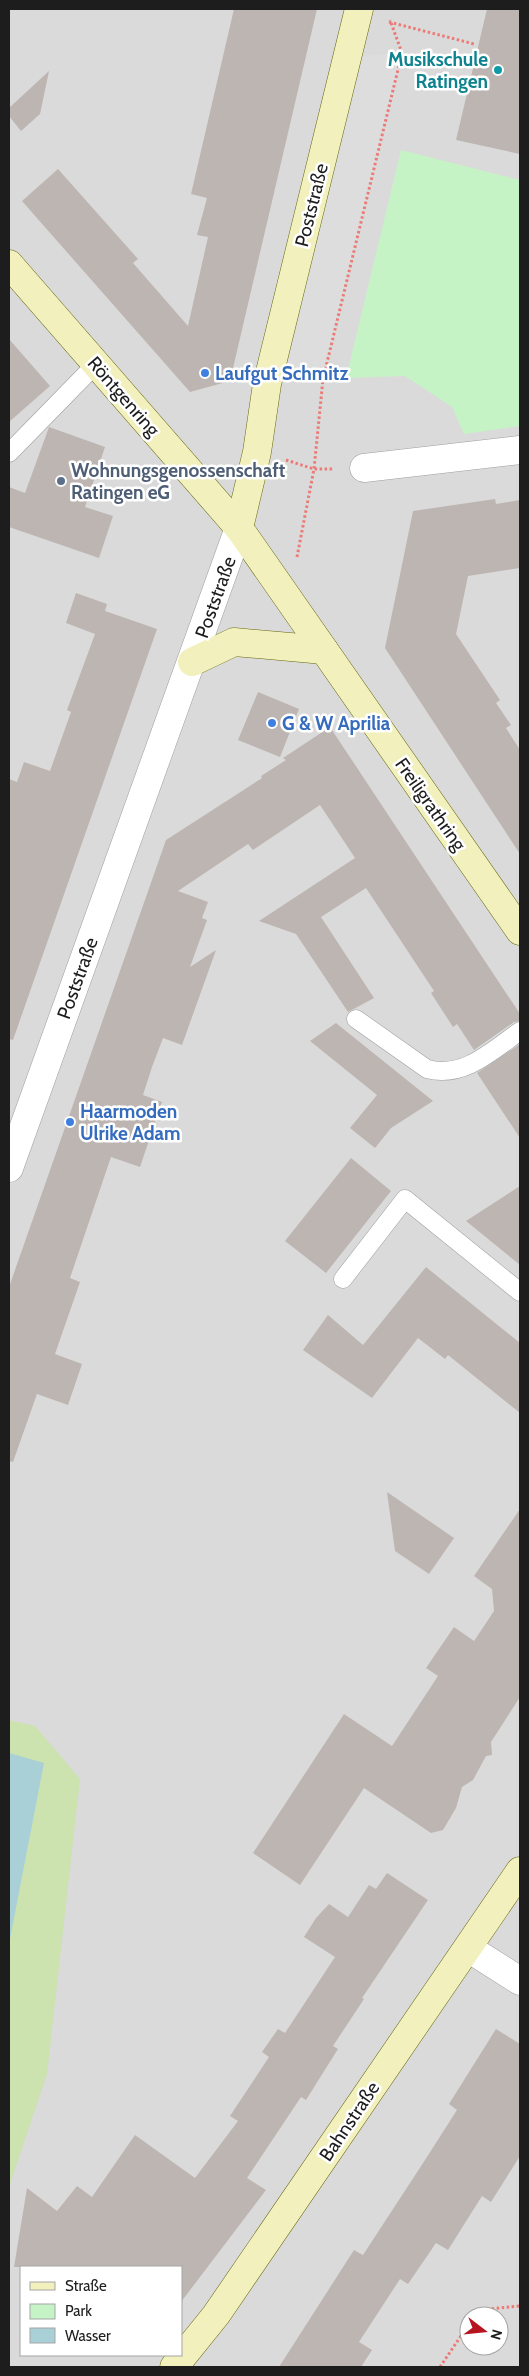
<svg xmlns="http://www.w3.org/2000/svg" width="529" height="2376" font-family="Cabin,sans-serif">
<style>
.residential{fill:#dbdada;fill-rule:evenodd}
.grass{fill:#cce2af}
.park{fill:#c5f3c5}
.parking{fill:#ddd}
.water{fill:#a9d0d7}
.building{fill:#bdb5b1}
.lines{fill:none;stroke-linecap:round;stroke-linejoin:round}
.lane-casing{stroke:#9e9e9e;stroke-width:19}
.street-casing{stroke:#9e9e9e;stroke-width:29}
.secondary-casing{stroke:#656810;stroke-width:29}
.path{stroke:#eb7b77;stroke-width:3;stroke-dasharray:2.5 2.5;stroke-linecap:butt}
.lane{stroke:#fff;stroke-width:18}
.street{stroke:#fff;stroke-width:28}
.secondary{stroke:#f2f1bd;stroke-width:28}
.culture-dot{fill:#0f9aa8;stroke:#fff;stroke-width:2}
.shop-dot{fill:#3f7fe0;stroke:#fff;stroke-width:2}
.service-dot{fill:#5c6f8a;stroke:#fff;stroke-width:2}
.labels{text-anchor:middle;stroke-width:5;stroke-linejoin:round;paint-order:stroke}
.culture-label{font-size:19px;font-weight:bold;fill:#0d838f;stroke:#fff;text-anchor:end}
.street-label{font-size:19px;fill:#1d1d1d;stroke:#fff}
.shop-label{font-size:19px;font-weight:bold;fill:#366cbe;stroke:#fff;text-anchor:start}
.service-label{font-size:19px;font-weight:bold;fill:#4e5e75;stroke:#fff;text-anchor:start}
</style>
<rect width="100%" height="100%" fill="#edeae4"/>
<path class="residential" d="M9,9H520V2367H9ZM21,2267H181V2355H21ZM469,2316H499V2346H469Z"/>
<polygon class="grass" points="9,1720 35,1726 80,1779 47,2074 9,2187"/>
<polygon class="park" points="401,150 520,180 520,426 464,434 452,407 405,376 346,378"/>
<polygon class="parking" points="402,53 323,379 267,384 348,57"/>
<polygon class="water" points="9,1753 44,1763 9,1944"/>
<g class="building">
<polygon points="234,9 317,9 230,381 190,392 22,201 58,169 138,259 133,263 188,326 208,237 197,235 207,198 191,194"/>
<polygon points="487,9 520,9 520,154 456,140"/>
<polygon points="49,71 40,114 21,131 9,116 9,108"/>
<polygon points="9,339 50,386 9,422"/>
<polygon points="49,427 105,447 85,507 113,516 99,558 9,527 9,487 25,493"/>
<polygon points="495,499 496,504 520,500 520,568 468,576 456,634 500,700 496,703 511,725 506,728 520,750 520,854 385,648 413,511"/>
<polygon points="76,593 107,604 105,611 157,629 13,1040 9,1039 9,779 17,782 24,762 50,771 71,712 67,710 95,634 66,623"/>
<polygon points="258,692 299,709 280,757 238,740"/>
<polygon points="330,727 520,1014 520,1021 514,1022 474,1050 457,1024 453,1027 431,993 434,991 366,888 321,917 374,998 348,1012 296,934 259,921 355,858 320,805 253,850 248,844 178,891 208,902 202,918 207,920 190,967 216,950 182,1045 163,1038 152,1067 143,1095 162,1102 140,1167 111,1157 70,1278 80,1282 55,1354 82,1364 68,1405 37,1394 13,1462 9,1461 9,1287 166,840 262,778 261,776 286,760 283,758"/>
<polygon points="336,1023 433,1101 391,1128 375,1148 350,1128 377,1095 310,1041"/>
<polygon points="520,1044 520,1138 477,1073"/>
<polygon points="351,1158 391,1191 326,1273 285,1241"/>
<polygon points="520,1186 520,1265 466,1221"/>
<polygon points="426,1267 520,1343 520,1413 448,1355 445,1359 418,1338 372,1398 303,1350 328,1315 363,1345"/>
<polygon points="387,1492 454,1538 429,1574 395,1551"/>
<polygon points="520,1509 520,1697 491,1742 492,1755 486,1756 473,1780 462,1787 456,1808 443,1830 431,1833 364,1788 300,1885 253,1853 344,1714 392,1746 438,1676 426,1668 454,1627 474,1641 494,1611 492,1589 474,1576"/>
<polygon points="387,1873 428,1900 362,1998 364,1999 333,2046 338,2049 306,2100 301,2097 247,2178 266,2190 181,2302 181,2267 14,2267 27,2188 57,2211 77,2186 92,2197 135,2135 195,2178 238,2121 230,2116 269,2057 262,2052 278,2029 285,2033 335,1957 304,1937 316,1918 329,1904 348,1917 369,1885 376,1889"/>
<polygon points="496,2029 520,2044 520,2156 491,2202 482,2196 448,2250 436,2243 408,2284 400,2279 359,2342 372,2350 361,2367 279,2367 354,2250 363,2255 425,2160 457,2110 449,2104"/>
</g>
<g class="lines">
<g class="lane-casing">
<g id="lane">
<polyline points="9,453 96,364"/>
<path d="M356,1019L427,1069C463,1079 492,1051 520,1031"/>
<polyline points="343,1279 405,1199 520,1292"/>
</g>
</g>
<g class="street-casing">
<g id="street">
<polyline points="364,468 520,450"/>
<polyline points="9,1168 239,528"/>
<polyline points="468,1948 520,1981"/>
</g>
</g>
<g class="secondary-casing">
<g id="secondary">
<polyline points="9,264 239,528 520,931"/>
<polyline points="239,528 257,452 267,384 359,9"/>
<polyline points="192,662 234,642 324,650"/>
<polyline points="174,2367 216,2315 520,1871"/>
</g>
</g>
<g class="path">
<polyline points="389,22 474,44"/>
<polyline points="286,460 314,469 333,469"/>
<polyline points="297,557 314,469 323,379 402,53 390,20"/>
<polyline points="475,2316 479,2310 520,2306"/>
<polyline points="440,2367 469,2324"/>
</g>
<use href="#lane" class="lane"/>
<use href="#street" class="street"/>
<use href="#secondary" class="secondary"/>
</g>
<circle class="culture-dot" cx="498" cy="70" r="5"/>
<g class="shop-dot">
<circle cx="205" cy="373" r="5"/>
<circle cx="272" cy="723" r="5"/>
<circle cx="70" cy="1122" r="5"/>
</g>
<circle class="service-dot" cx="61" cy="481" r="5"/>
<g class="labels">
<g class="culture-label">
<text x="488" y="66">Musikschule<tspan x="488" dy="22">Ratingen</tspan></text>
</g>
<g class="street-label">
<text transform="translate(311 205) rotate(-76)" y="7">Poststraße</text>
<text transform="translate(124 396) rotate(49)" y="7">Röntgenring</text>
<text transform="translate(215 597) rotate(-70)" y="7">Poststraße</text>
<text transform="translate(431 804) rotate(55)" y="7">Freiligrathring</text>
<text transform="translate(77 978) rotate(-70)" y="7">Poststraße</text>
<text transform="translate(349 2121) rotate(-56)" y="7">Bahnstraße</text>
</g>
<g class="shop-label">
<text x="215" y="380">Laufgut Schmitz</text>
<text x="282" y="730">G &amp; W Aprilia</text>
<text x="80" y="1118">Haarmoden<tspan x="80" dy="22">Ulrike Adam</tspan></text>
</g>
<g class="service-label">
<text x="71" y="477">Wohnungsgenossenschaft<tspan x="71" dy="22">Ratingen eG</tspan></text>
</g>
</g>
<rect width="529" height="2376" fill="none" stroke="#1d1d1d" stroke-width="20"/>
<rect x="20" y="2266" width="162" height="90" fill="#ffffff" stroke="#a5a5a5"/>
<rect x="30" y="2282" width="25" height="8" fill="#f2f1bd" stroke="#a5a5a5"/>
<text x="65" y="2291" font-size="15" fill="#1d1d1d">Straße</text>
<rect x="30" y="2304" width="25" height="15" fill="#c5f3c5" stroke="#a5a5a5"/>
<text x="65" y="2316" font-size="15" fill="#1d1d1d">Park</text>
<rect x="30" y="2328" width="25" height="15" fill="#a9d0d7" stroke="#a5a5a5"/>
<text x="65" y="2341" font-size="15" fill="#1d1d1d">Wasser</text>
<g transform="translate(484 2331) rotate(106)"><circle r="24" fill="#ffffff" stroke="#a5a5a5"/>
<path d="M0-4L9 19L0 12L-9 19Z" fill="#b61420"/>
<text y="-8" font-size="14" font-weight="bold" text-anchor="middle" fill="#1d1d1d">N</text>
</g>
</svg>
